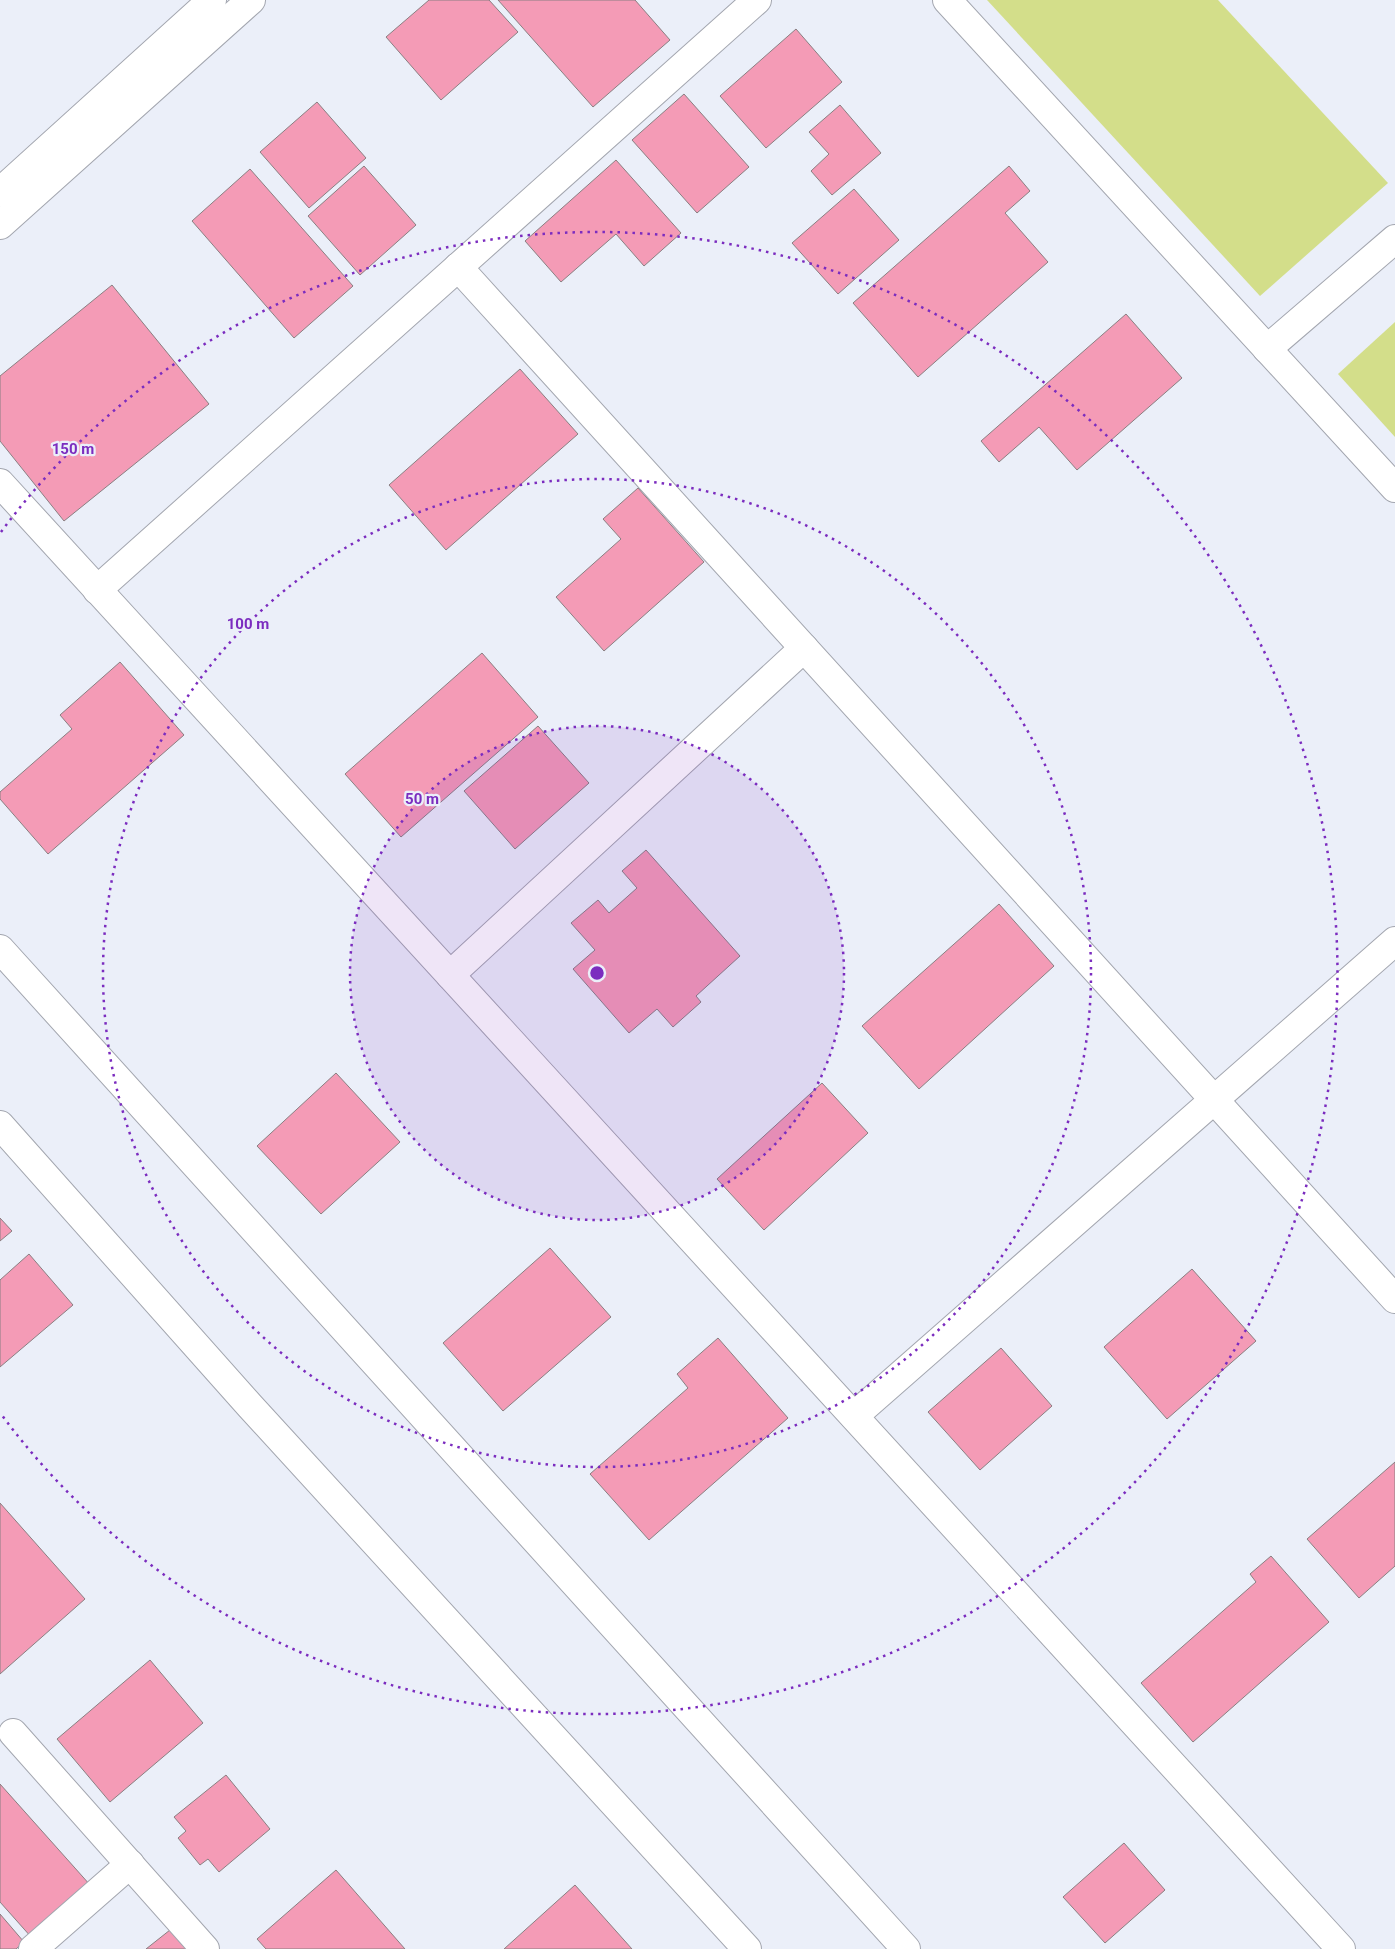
<svg xmlns="http://www.w3.org/2000/svg" width="1395" height="1949" font-family="Roboto,sans-serif">
<style>
.green{fill:#d3de8a}
.building{fill:#f49bb6;stroke:#8a7f82}
.lines{fill:none;stroke-linecap:round;stroke-linejoin:round}
.street-casing{stroke:#a3a6af;stroke-width:30}
.secondary-casing{stroke:#a3a6af;stroke-width:30}
.street{stroke:#fff;stroke-width:28}
.secondary{stroke:#fff;stroke-width:28}
.ring{fill:none;stroke:#7b2cbf;stroke-width:2.5;stroke-dasharray:2.5 5}
.centre{fill:#7b2cbf;stroke:#ebeff9;stroke-width:2.5}
.ring-label{font-size:15px;text-anchor:middle;font-weight:bold;fill:#7b2cbf;stroke:#ebeff9;stroke-width:4.5;stroke-linejoin:round;paint-order:stroke}
</style>
<rect width="100%" height="100%" fill="#ebeff9"/>
<g class="green">
<polygon points="987,0 1218,0 1388,183 1260,296"/>
<polygon points="1395,322 1395,437 1338,374"/>
</g>
<g class="building">
<polygon points="429,0 489,0 518,32 441,100 386,37"/>
<polygon points="498,0 635,0 670,40 593,107"/>
<polygon points="796,29 842,82 766,148 720,96"/>
<polygon points="684,94 749,167 697,213 632,140"/>
<polygon points="317,102 366,158 309,208 260,152"/>
<polygon points="840,105 881,153 832,195 811,171 829,154 809,132"/>
<polygon points="616,160 681,233 644,266 616,234 561,282 525,241"/>
<polygon points="364,166 416,225 360,275 308,216"/>
<polygon points="1009,166 1030,191 1005,213 1048,262 918,377 853,303"/>
<polygon points="250,169 353,286 294,338 192,221"/>
<polygon points="854,189 899,240 838,294 792,243"/>
<polygon points="112,285 209,404 64,521 0,441 0,376"/>
<polygon points="1126,314 1182,378 1077,470 1039,427 999,462 981,441"/>
<polygon points="520,369 578,434 446,550 389,485"/>
<polygon points="638,488 704,562 604,651 556,597 621,539 603,519"/>
<polygon points="482,653 538,717 401,837 345,774"/>
<polygon points="120,662 184,735 48,854 0,799 0,792 72,729 60,715"/>
<polygon points="538,726 589,783 515,849 464,791"/>
<polygon points="646,850 740,956 696,996 701,1002 673,1027 657,1009 629,1033 573,969 595,950 571,923 598,900 609,913 637,888 622,871"/>
<polygon points="999,904 1054,966 919,1089 862,1026"/>
<polygon points="336,1073 400,1142 321,1214 257,1146"/>
<polygon points="822,1083 868,1133 764,1230 717,1179"/>
<polygon points="0,1218 12,1231 0,1241"/>
<polygon points="550,1248 611,1317 503,1411 443,1343"/>
<polygon points="29,1254 73,1305 0,1367 0,1280"/>
<polygon points="1192,1269 1256,1341 1167,1419 1104,1347"/>
<polygon points="718,1338 788,1418 649,1540 590,1474 688,1388 677,1374"/>
<polygon points="1001,1348 1052,1406 980,1470 928,1412"/>
<polygon points="1395,1462 1395,1566 1359,1598 1307,1539"/>
<polygon points="0,1503 85,1599 0,1674"/>
<polygon points="1271,1556 1329,1622 1193,1742 1141,1683 1256,1582 1250,1574"/>
<polygon points="150,1660 203,1723 110,1802 57,1739"/>
<polygon points="226,1775 270,1829 219,1872 208,1859 200,1865 178,1838 186,1831 174,1817"/>
<polygon points="0,1784 91,1886 32,1938 0,1902"/>
<polygon points="1124,1843 1165,1890 1105,1943 1063,1897"/>
<polygon points="336,1870 405,1949 266,1949 257,1939"/>
<polygon points="575,1885 632,1949 504,1949"/>
<polygon points="0,1914 24,1942 16,1949 0,1949"/>
<polygon points="175,1926 193,1949 146,1949"/>
</g>
<g class="lines">
<g class="street-casing">
<g id="street">
<polyline points="947,0 1395,488"/>
<polyline points="458,267 1395,1299"/>
<polyline points="1267,349 1395,239"/>
<polyline points="0,483 1341,1949"/>
<polyline points="97,590 757,0"/>
<polyline points="450,975 804,648"/>
<polyline points="0,1125 250,1406 747,1949"/>
<polyline points="854,1416 1395,941"/>
<polyline points="13,1733 205,1949"/>
<polyline points="33,1949 130,1864"/>
</g>
</g>
<g class="secondary-casing">
<g id="secondary">
<polyline points="0,192 212,0"/>
<polyline points="0,225 251,0"/>
<polyline points="0,949 906,1949"/>
</g>
</g>
<use href="#street" class="street"/>
<use href="#secondary" class="secondary"/>
</g>
<circle cx="597" cy="973" r="247" fill="#7b2cbf" fill-opacity=".12"/>
<g class="ring">
<circle cx="597" cy="973" r="247"/>
<circle cx="597" cy="973" r="494"/>
<path d="M1 532A741 741 0 1 1 1 1414"/>
</g>
<circle cx="597" cy="973" r="8" class="centre"/>
<g class="ring-label">
<text x="73" y="454">150 m</text>
<text x="248" y="629">100 m</text>
<text x="422" y="804">50 m</text>
</g>
</svg>
